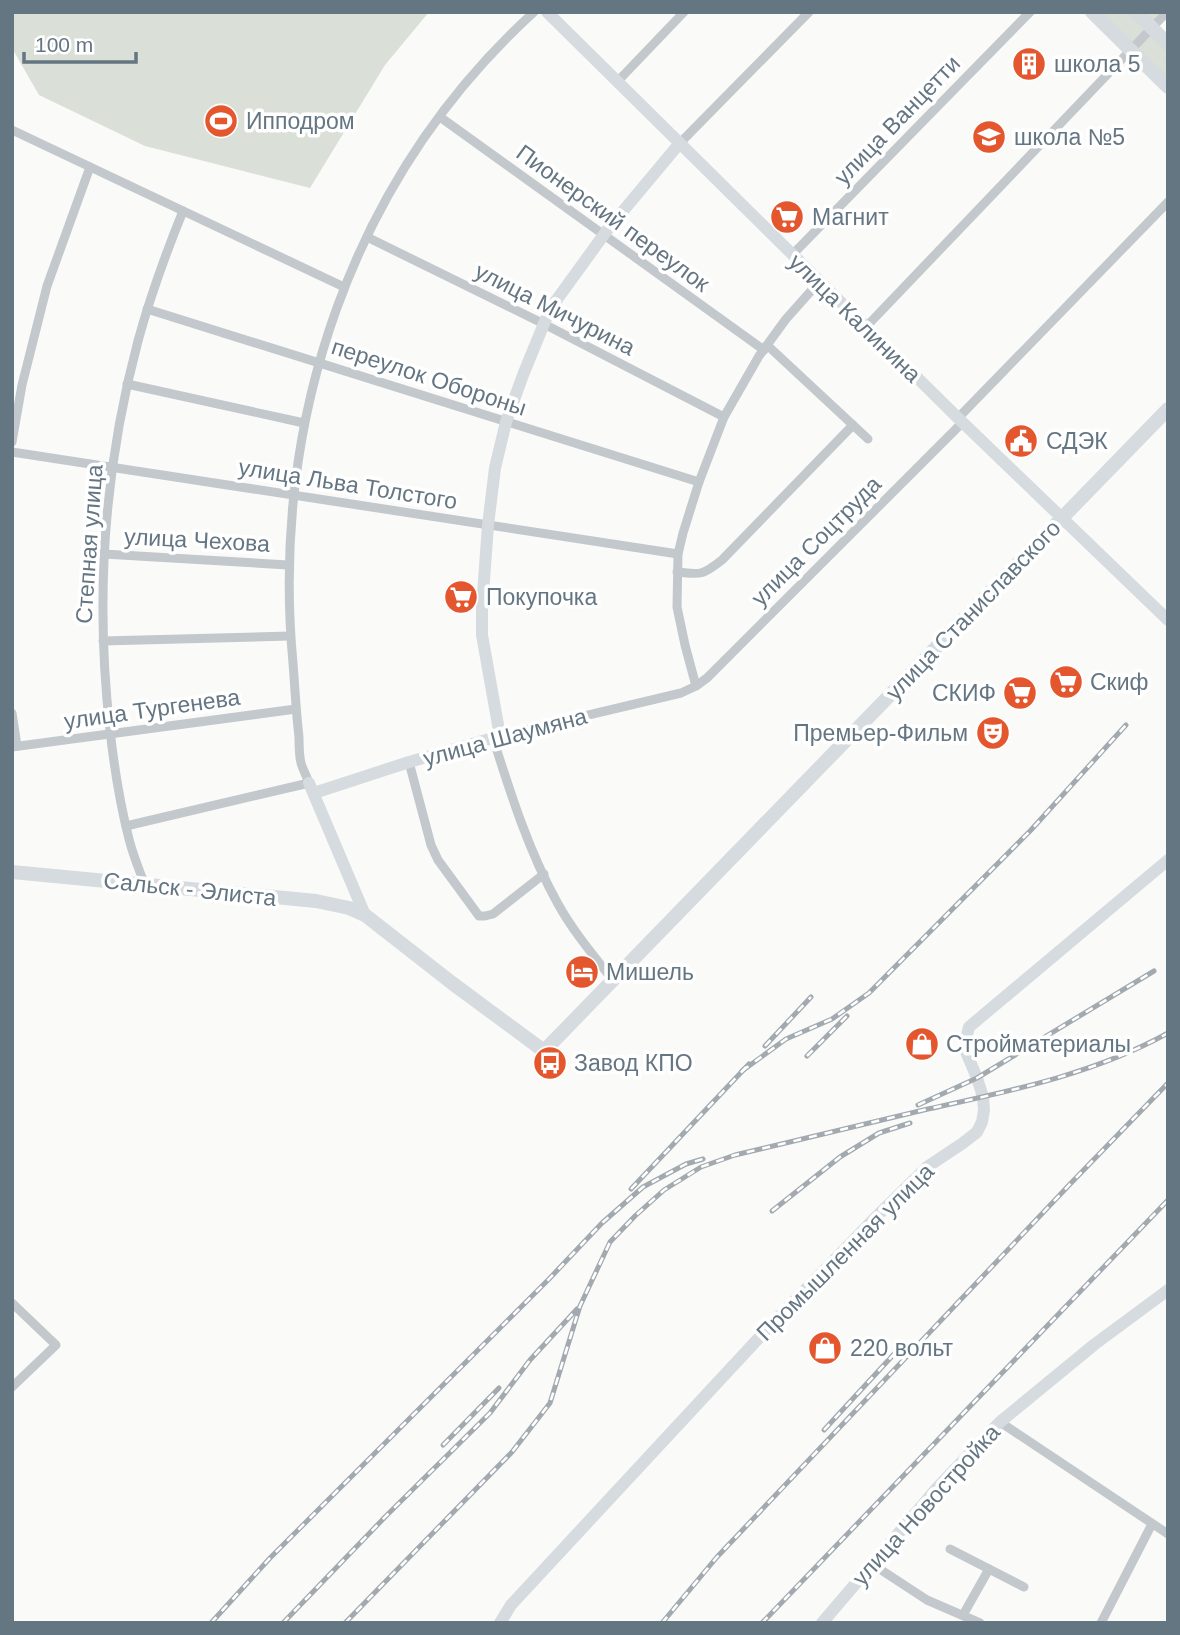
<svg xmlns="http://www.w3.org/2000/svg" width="1180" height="1635" font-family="Arial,sans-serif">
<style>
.green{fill:#dadfd7}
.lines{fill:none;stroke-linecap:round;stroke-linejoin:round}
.street{stroke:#c3c8cc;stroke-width:9}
.secondary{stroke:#d6dbdf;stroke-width:12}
.primary{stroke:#d6dbdf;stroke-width:14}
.rail-casing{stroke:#a2aab0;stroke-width:5}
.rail{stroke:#fff;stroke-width:2.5;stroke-dasharray:8;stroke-linecap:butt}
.labels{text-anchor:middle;stroke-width:7;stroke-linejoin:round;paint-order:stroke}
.poi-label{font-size:23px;fill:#657683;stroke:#fff;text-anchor:start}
.street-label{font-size:23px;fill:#657683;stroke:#fff}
</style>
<rect width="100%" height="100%" fill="#fafaf8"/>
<g class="green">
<polygon points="12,12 429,12 385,65 310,188 145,146 39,95 12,48"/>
<polygon points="1092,12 1167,12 1152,28 1168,44 1168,88"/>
</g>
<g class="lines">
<g class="street">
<polyline points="617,82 684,12"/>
<polyline points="440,117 764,350"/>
<polyline points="12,130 344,287"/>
<polyline points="679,144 809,12"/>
<polyline points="367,237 544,324 724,417"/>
<polyline points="792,255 1030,12"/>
<polyline points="147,309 699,482"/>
<polyline points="865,328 1167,12"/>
<polyline points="767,345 868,439"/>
<polyline points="127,384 304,423"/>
<polyline points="958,418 1168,202"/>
<polyline points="12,442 22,385 47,286 90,167"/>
<polyline points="12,452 678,554"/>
<polyline points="104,554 288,565"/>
<path d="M677,572C701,575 703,575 722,560L853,425"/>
<polyline points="103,641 290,636"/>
<polyline points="696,686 685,645 677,607 678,554 683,533 699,482 724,417 759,356 786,319 819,282"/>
<polyline points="12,713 17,746"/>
<polyline points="500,736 681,693 696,686 707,678 962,423"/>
<path d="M493,738C511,795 529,852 558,904C573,931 593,955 612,979"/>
<polyline points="12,747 296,709"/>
<polyline points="409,762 431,845 438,860 479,916 485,916 493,914 544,874"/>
<path d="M126,826L309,783C307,777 303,770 301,763C299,755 299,745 299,737C296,712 295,688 293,663C270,420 352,178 534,12"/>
<path d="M145,885C139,870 133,855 129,839C120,804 114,766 110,730C95,599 104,468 138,341C150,297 166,253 183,211"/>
<polyline points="12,1303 56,1345 12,1387"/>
<polyline points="1000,1422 1168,1534"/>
<polyline points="950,1549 1024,1587"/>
<polyline points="872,1564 927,1600 980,1623"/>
<polyline points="963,1615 989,1569"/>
<polyline points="1101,1623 1152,1524"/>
</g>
<g class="secondary">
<polyline points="547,12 958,418 1168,620"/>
<polyline points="309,783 365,915"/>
<polyline points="314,793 409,762 500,736 482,635 482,608 488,525 495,468 506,422 523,375 550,309 608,229 679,144"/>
<polyline points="500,1623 511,1605 768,1328 877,1216 927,1167 963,1143 977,1132 982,1122 984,1110 983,1097 977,1078 964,1047 969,1027 1168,860"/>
<polyline points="822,1623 937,1488 1000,1422 1095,1344 1168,1290"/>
</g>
<g class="primary">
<polyline points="1092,12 1168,87"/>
<polyline points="1136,12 1168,44"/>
<polyline points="12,872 316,901 349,908 365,915 452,983 544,1051 1168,409"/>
</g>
<g class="rail-casing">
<g id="rail">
<polyline points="765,1046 811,997"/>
<polyline points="807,1056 847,1016"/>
<polyline points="742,1071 786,1039 832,1019 869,993 1031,830 1126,725"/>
<polyline points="918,1105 977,1078 1154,971"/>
<polyline points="631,1189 749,1064"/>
<polyline points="772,1211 840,1157 879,1133 910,1123"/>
<polyline points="824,1430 895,1353"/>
<polyline points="443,1445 499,1388"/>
<polyline points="211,1623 270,1558 549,1279 602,1223 643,1187 686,1164 703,1159"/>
<polyline points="283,1623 386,1516 490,1413 530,1360 577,1309"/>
<path d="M345,1623L512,1452L550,1403L580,1306L610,1242L635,1216L664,1190L701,1167L735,1155C799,1140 864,1124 928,1109C1010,1091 1094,1074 1168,1033"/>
<polyline points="662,1623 717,1557 1073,1181 1168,1083"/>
<polyline points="762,1623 1168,1200"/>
</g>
</g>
<use href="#rail" class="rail"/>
</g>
<defs>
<g id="building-disc" transform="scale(1.75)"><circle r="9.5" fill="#e4572e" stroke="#fff"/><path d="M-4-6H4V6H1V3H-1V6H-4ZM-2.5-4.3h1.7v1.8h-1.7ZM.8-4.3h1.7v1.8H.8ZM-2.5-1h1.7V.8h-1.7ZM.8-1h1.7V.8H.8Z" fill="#fff"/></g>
<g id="stadium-disc" transform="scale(1.75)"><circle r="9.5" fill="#e4572e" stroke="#fff"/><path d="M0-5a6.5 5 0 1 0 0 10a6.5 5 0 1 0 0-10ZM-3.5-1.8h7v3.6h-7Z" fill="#fff"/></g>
<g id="school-disc" transform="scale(1.75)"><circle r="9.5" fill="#e4572e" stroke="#fff"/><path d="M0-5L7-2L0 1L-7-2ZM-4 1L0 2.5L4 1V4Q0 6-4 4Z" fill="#fff"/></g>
<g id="supermarket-disc" transform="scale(1.75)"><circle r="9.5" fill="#e4572e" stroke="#fff"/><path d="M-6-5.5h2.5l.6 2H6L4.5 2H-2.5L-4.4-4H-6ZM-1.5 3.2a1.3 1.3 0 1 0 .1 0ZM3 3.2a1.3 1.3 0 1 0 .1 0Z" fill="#fff"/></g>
<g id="civic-disc" transform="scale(1.75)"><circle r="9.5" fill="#e4572e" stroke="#fff"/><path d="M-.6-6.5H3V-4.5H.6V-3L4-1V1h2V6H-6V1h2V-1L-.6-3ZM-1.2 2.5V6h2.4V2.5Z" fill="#fff"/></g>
<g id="theatre-disc" transform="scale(1.75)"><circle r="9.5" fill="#e4572e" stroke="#fff"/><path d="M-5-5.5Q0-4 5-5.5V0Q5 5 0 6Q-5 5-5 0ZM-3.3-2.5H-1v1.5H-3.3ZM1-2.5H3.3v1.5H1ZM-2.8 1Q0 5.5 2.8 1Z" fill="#fff"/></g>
<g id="hotel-disc" transform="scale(1.75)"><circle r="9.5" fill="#e4572e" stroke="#fff"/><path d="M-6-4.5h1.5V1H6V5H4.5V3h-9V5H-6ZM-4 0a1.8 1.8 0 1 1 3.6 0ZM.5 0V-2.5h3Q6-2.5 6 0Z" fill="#fff"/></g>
<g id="shop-disc" transform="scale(1.75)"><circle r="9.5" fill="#e4572e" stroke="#fff"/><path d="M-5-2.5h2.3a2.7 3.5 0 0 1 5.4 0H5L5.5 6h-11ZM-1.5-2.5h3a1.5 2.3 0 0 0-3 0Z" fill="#fff"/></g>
<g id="bus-disc" transform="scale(1.75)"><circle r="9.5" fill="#e4572e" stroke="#fff"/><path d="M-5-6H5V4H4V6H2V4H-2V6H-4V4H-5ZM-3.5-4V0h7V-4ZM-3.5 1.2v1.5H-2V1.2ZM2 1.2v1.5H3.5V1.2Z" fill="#fff"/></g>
</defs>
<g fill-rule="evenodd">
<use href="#building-disc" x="1029" y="64"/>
<use href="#stadium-disc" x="221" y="121"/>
<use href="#school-disc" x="989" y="137"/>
<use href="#supermarket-disc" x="787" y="217"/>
<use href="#civic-disc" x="1021" y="441"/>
<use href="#supermarket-disc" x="461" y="597"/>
<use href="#supermarket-disc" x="1066" y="682"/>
<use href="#supermarket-disc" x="1020" y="693"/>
<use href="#theatre-disc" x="993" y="733"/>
<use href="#hotel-disc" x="582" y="972"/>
<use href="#shop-disc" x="922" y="1044"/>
<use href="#bus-disc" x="550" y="1063"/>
<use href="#shop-disc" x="825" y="1348"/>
</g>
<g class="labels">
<g class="poi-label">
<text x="1054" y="72">школа 5</text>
<text x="246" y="129">Ипподром</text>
<text x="1014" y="145">школа №5</text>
<text x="812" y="225">Магнит</text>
<text x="1046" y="449">СДЭК</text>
<text x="486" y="605">Покупочка</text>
<text x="1090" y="690">Скиф</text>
<text x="996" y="701" text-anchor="end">СКИФ</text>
<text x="968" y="741" text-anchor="end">Премьер-Фильм</text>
<text x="606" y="980">Мишель</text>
<text x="946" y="1052">Стройматериалы</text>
<text x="574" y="1071">Завод КПО</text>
<text x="850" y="1356">220 вольт</text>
</g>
<g class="street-label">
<text transform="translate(897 120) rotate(-46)" y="8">улица Ванцетти</text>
<text transform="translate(613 218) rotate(36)" y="8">Пионерский переулок</text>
<text transform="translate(555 309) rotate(27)" y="8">улица Мичурина</text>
<text transform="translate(855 318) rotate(44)" y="8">улица Калинина</text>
<text transform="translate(429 377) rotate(18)" y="8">переулок Обороны</text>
<text transform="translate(348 484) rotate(9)" y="8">улица Льва Толстого</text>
<text transform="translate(197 540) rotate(3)" y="8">улица Чехова</text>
<text transform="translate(816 541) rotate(-45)" y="8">улица Соцтруда</text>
<text transform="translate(89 544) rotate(-86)" y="8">Степная улица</text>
<text transform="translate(973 610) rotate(-46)" y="8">улица Станиславского</text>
<text transform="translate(152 709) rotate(-8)" y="8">улица Тургенева</text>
<text transform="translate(505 737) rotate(-15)" y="8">улица Шаумяна</text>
<text transform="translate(190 889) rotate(6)" y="8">Сальск - Элиста</text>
<text transform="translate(845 1252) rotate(-45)" y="8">Промышленная улица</text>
<text transform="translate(926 1505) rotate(-48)" y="8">улица Новостройка</text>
</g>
</g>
<rect width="1180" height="1635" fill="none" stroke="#657683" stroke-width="28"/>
<path d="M24 52v10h112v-10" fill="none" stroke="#657683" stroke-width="3.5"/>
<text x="35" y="52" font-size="21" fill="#657683" stroke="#ffffff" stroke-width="5" paint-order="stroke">100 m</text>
</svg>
